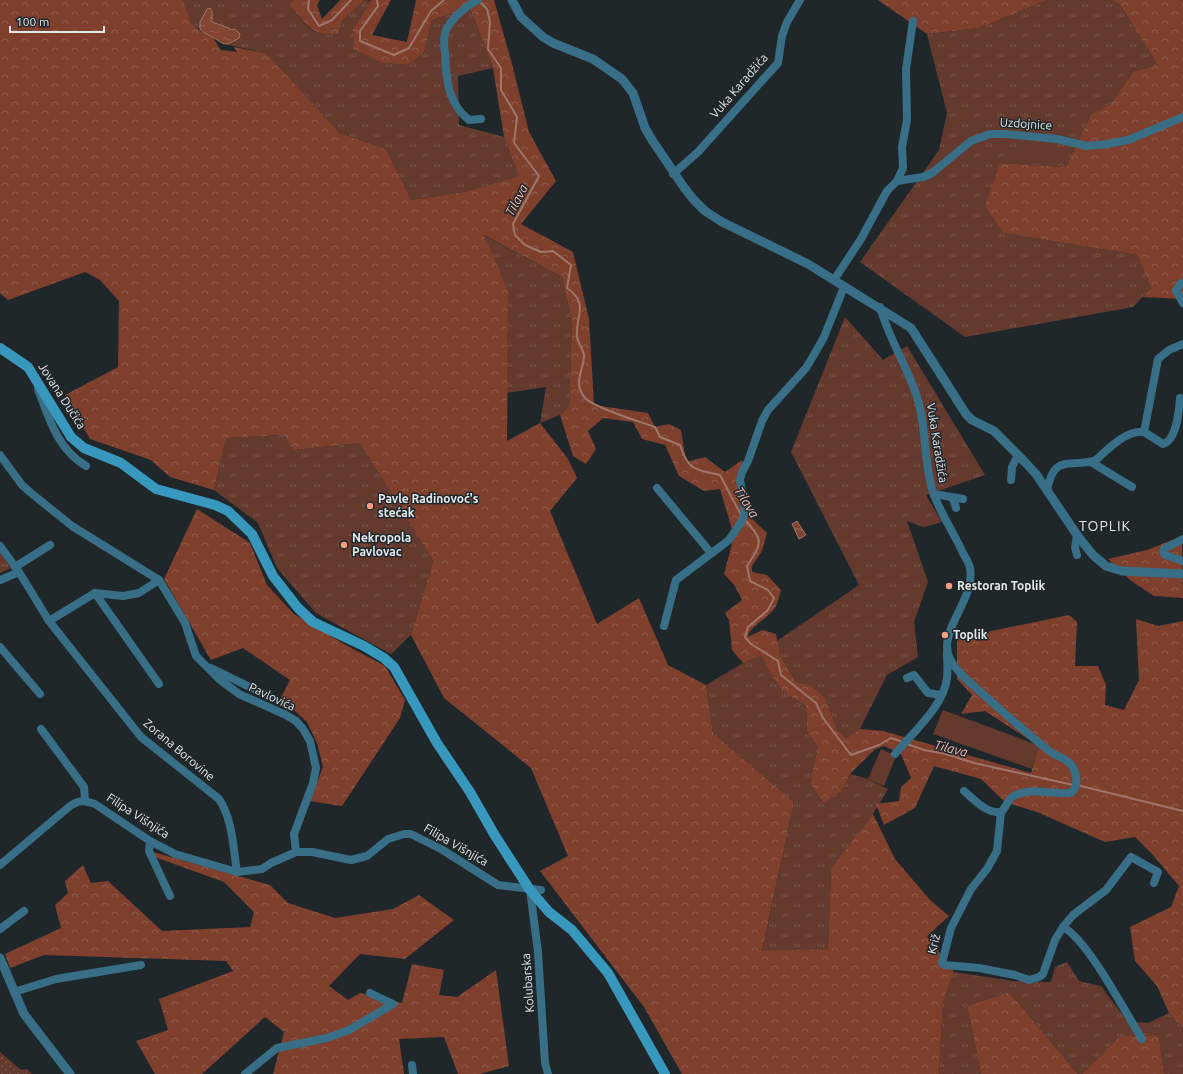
<svg xmlns="http://www.w3.org/2000/svg" width="1183" height="1074" font-family="Ubuntu,sans-serif">
<style>
.grass{fill:url(#grass-tufts)}
.forest{fill:url(#forest-crowns)}
.garden{fill:url(#garden-dots)}
.pitch{fill:#643a2e}
.water{fill:url(#water-ripples);stroke:#a0756a}
.lines{fill:none;stroke-linecap:round;stroke-linejoin:round}
.stream{stroke:#a0756a;stroke-width:2}
.minor{stroke:#386e86;stroke-width:8}
.tertiary{stroke:#386e86;stroke-width:9}
.secondary{stroke:#3897bd;stroke-width:10}
.poi-dot{fill:#f49e86;stroke:#20272b;stroke-width:1.5}
.labels{text-anchor:middle;stroke-width:3;stroke-linejoin:round;paint-order:stroke}
.street-label{font-size:12px;fill:#e3e8eb;stroke:#20272b}
.poi-label{font-size:12px;font-weight:bold;fill:#e3e8eb;stroke:#20272b;text-anchor:start}
.water-label{font-size:13px;font-style:italic;fill:#f7bbaa;stroke:#20272b}
.quarter-label{font-size:14px;letter-spacing:1px;fill:#e3e8eb;stroke:#20272b}
</style>
<defs>
<pattern id="grass-tufts" width="24" height="20" patternUnits="userSpaceOnUse"><rect width="24" height="20" fill="#643a2e"/><path d="M3 7l-1-3M5 7V3M7 7l1-3M15 17l-1-3M17 17v-4M19 17l1-3" fill="none" stroke="#7a564c"/></pattern>
<pattern id="forest-crowns" width="20" height="18" patternUnits="userSpaceOnUse"><rect width="20" height="18" fill="#7e3f2d"/><path d="M2 6a3 3 0 1 1 6 0M12 15a3 3 0 1 1 6 0" fill="none" stroke="#905b4c"/></pattern>
<pattern id="garden-dots" width="8" height="8" patternUnits="userSpaceOnUse"><rect width="8" height="8" fill="#643a2e"/><path d="M2 2h.1M6 6h.1" fill="none" stroke="#7a564c" stroke-width="1.8" stroke-linecap="round"/></pattern>
<pattern id="water-ripples" width="26" height="14" patternUnits="userSpaceOnUse"><rect width="26" height="14" fill="#844432"/><path d="M2 4q2-2 4 0t4 0M15 11q2-2 4 0t4 0" fill="none" stroke="#955f50"/></pattern>
</defs>
<rect width="100%" height="100%" fill="#20272b"/>
<g class="grass">
<path d="M183,0H294L289,4C306,24 310,37 338,34L342,21L364,0L371,1L353,29L383,63L409,65L424,52L432,20L470,8L493,68L458,76L459,125L504,137L519,176L464,192L410,200L386,149L340,133L266,53L224,44L239,38L240,34L229,28L212,22V11L207,9L200,22V29L191,23Z"/>
<polygon points="1048,0 1113,0 1120,5 1158,65 1134,71 1110,104 1091,114 1066,167 1000,163 1004,233 1137,255 1151,288 1133,307 965,337 860,262 939,150 947,113 927,34 979,28"/>
<polygon points="483,235 562,277 572,321 569,406 560,415 540,423 546,387 507,393 508,290"/>
<polygon points="845,317 883,360 907,346 985,475 926,495 942,522 924,527 907,521 928,582 914,622 918,657 887,675 860,729 846,740 837,730 825,698 811,685 796,682 780,655 777,641 859,585 791,452"/>
<polygon points="284,435 294,450 360,443 433,561 411,635 391,654 316,613 277,568 258,523 214,490 226,438"/>
<polygon points="0,553 11,568 0,573"/>
<path d="M761,656C775,681 778,693 806,705L807,732L818,747L810,783L841,791L850,774L868,779L888,789L873,814L831,868L828,949L762,952L794,802L713,733L706,685L743,663Z"/>
<polygon points="1067,962 1079,981 1101,986 1127,1021 1148,1023 1169,1013 1183,1028 1183,1074 1164,1074 1157,1035 1120,1036 1082,1074 1078,1074 1009,992 967,1006 981,1074 939,1074 943,1002 954,972 1013,981 1051,982 1055,967"/>
</g>
<g class="forest">
<path d="M0,0H183L191,23L203,33L213,38L221,50L237,52L234,47L266,53L340,133L386,149L411,200L464,192L519,176L504,137L493,68L470,8L432,20L424,52L409,65L383,63L354,49L353,29L371,1L370,0H391L372,35L407,42L416,0H494L512,64L529,132L556,181L521,224L573,252L589,319L594,405L648,413L655,427L669,424L681,430L686,462L705,457L725,472L742,460L744,511L767,533L762,551L752,566V572L767,575L781,590C779,596 778,603 775,608C767,619 752,625 747,637L763,630L776,634L780,655L796,682L811,685L825,698L837,730L846,739L860,729L883,731L1031,773L1039,746L985,711L961,714L972,695L957,679V638L1069,615L1077,622L1075,666H1098L1106,685L1105,705L1124,710L1139,680L1136,619L1158,626L1183,621V1028L1169,1013L1157,986L1135,961L1130,927L1171,907L1179,886L1153,855L1135,837L1105,842L1037,812L1005,802L981,779L934,766L915,808L884,825L876,804L899,801L901,787L911,778L901,754L884,746L875,749L850,774L841,791L824,803L810,783L818,747L807,732L806,705C778,693 775,681 761,656L743,663L732,650L729,620L725,613L742,600L735,586L724,574L734,536L720,489L704,491L679,476L665,445L642,439L633,422L603,418L588,431L596,449L586,464L573,456L560,415L569,406L572,321L562,277L484,235L508,290L507,441L540,423L568,459L577,478L550,511L597,624L639,598L668,665L706,685L713,733L794,802L762,951L828,949L831,868L873,814L895,859L930,900L949,916L927,936L954,972L943,1002L939,1074H682L644,1007L540,871L568,856L531,768L444,698L411,635L433,561L360,443L294,450L284,435L226,438L214,490L170,477L151,460L90,439L65,395L118,367L119,301L100,280L85,272L8,300L0,293Z"/>
<path d="M294,0H320L317,5L322,19L340,0H364L342,21L338,34C310,37 306,23 289,4Z"/>
<polygon points="878,0 1048,0 979,28 927,34"/>
<polygon points="1113,0 1183,0 1183,299 1143,297 1151,288 1137,255 1004,233 985,206 1000,163 1066,167 1091,114 1110,104 1134,71 1158,65 1120,5"/>
<polygon points="197,509 250,543 267,585 294,614 344,644 385,666 405,700 400,718 342,806 310,801 323,767 317,743 307,722 294,710 278,703 290,680 243,648 211,660 164,579"/>
<polygon points="1182,536 1183,598 1154,596 1130,580 1108,559 1147,550"/>
<polygon points="153,852 270,885 288,903 335,918 393,909 419,895 454,920 405,959 360,954 329,986 348,1000 360,993 402,1003 412,964 444,970 439,995 457,997 496,970 509,1066 480,1074 458,1074 444,1037 399,1039 404,1074 273,1074 284,1032 265,1017 202,1074 155,1074 136,1041 168,1030 159,999 233,971 226,961 44,955 10,968 5,954 61,928 55,905 68,893 65,881 83,865 91,883 108,881 162,931 250,927 254,912 224,882 152,856"/>
<polygon points="1009,992 1078,1074 981,1074 967,1006"/>
<polygon points="1158,1035 1164,1074 1082,1074 1120,1036"/>
</g>
<polygon class="garden" points="0,1052 21,1070 27,1069 32,1074 0,1074"/>
<g class="pitch">
<polygon points="1019,141 1056,145 1055,162 1017,159"/>
<polygon points="943,710 1040,746 1032,769 933,734"/>
<polygon points="881,749 896,756 884,786 868,779"/>
</g>
<g class="water">
<path d="M210,8L212,11V22L229,28L230,30L235,29L240,34L239,38C222,48 226,44 210,36C206,34 203,33 200,29V22L207,9Z"/>
<polygon points="797,521 806,535 799,539 792,524"/>
</g>
<g class="lines">
<g class="stream">
<polyline points="309,0 308,9 319,26 332,20 351,0"/>
<polyline points="377,0 378,6 360,31 360,41 394,55 409,48 431,11 444,0"/>
<path d="M479,1L487,9L490,22L488,49L501,68V90L517,117L514,143L539,176L513,224L515,235L525,245L541,252L553,251L571,265L567,288C590,304 575,316 577,337C578,343 583,349 584,355C584,371 572,382 585,398C594,408 641,422 655,427L660,437L680,445C689,472 695,469 720,475L741,515"/>
<path d="M745,520C764,541 762,543 747,566L750,581L768,590L774,598L768,610L748,627L745,637L751,644L778,661L781,675L816,703L823,718L851,755L879,745L891,738L903,742"/>
<polyline points="907,744 924,750 946,754 974,763 1073,785"/>
<polyline points="1077,785 1183,811"/>
</g>
<g class="minor">
<path d="M478,0C467,5 452,18 446,30C443,37 444,47 445,54C446,78 448,104 469,120L481,119"/>
<polyline points="673,174 698,152 778,63 782,36 787,22 800,0"/>
<polyline points="897,181 903,168 902,147 907,120 906,69 913,21"/>
<polyline points="834,280 861,239 887,191 897,181 923,177 932,173 971,141 990,134 1005,134 1057,139 1087,146 1107,144 1128,140 1183,117"/>
<polyline points="1181,283 1176,290 1183,303"/>
<path d="M880,307C889,339 907,366 917,397C927,427 923,461 933,492C940,513 953,531 962,551C964,556 969,562 970,568C976,600 936,631 950,659C957,673 973,685 985,696C1006,715 1027,733 1049,751C1056,757 1067,758 1072,766C1077,774 1079,786 1071,793C1053,795 1028,786 1012,797C1007,801 1006,808 1001,812"/>
<path d="M38,389C49,418 57,449 86,466"/>
<path d="M1144,432L1163,444C1177,440 1179,410 1180,398"/>
<polyline points="0,455 22,485 31,493 72,526 159,580 185,623 196,656 219,679 239,694 286,715 296,721 303,729 310,741 316,768 313,783 294,834 296,852"/>
<polyline points="1091,462 1132,487"/>
<polyline points="1011,480 1012,467 1018,455"/>
<polyline points="657,488 711,553"/>
<path d="M1047,491C1054,452 1069,469 1096,460C1108,449 1126,430 1144,432L1158,359L1169,350L1183,344"/>
<polyline points="934,494 963,499"/>
<polyline points="953,498 956,508"/>
<polyline points="1183,539 1164,549 1163,552 1165,555 1183,561"/>
<path d="M0,546L19,572L49,621L141,737L219,799C233,820 233,848 237,872"/>
<polyline points="1077,555 1075,548 1077,535"/>
<polyline points="15,567 50,545"/>
<polyline points="0,580 19,572"/>
<polyline points="95,593 159,684"/>
<polyline points="49,621 95,593 123,596 139,593 159,580"/>
<polyline points="664,626 676,580 729,540 742,521 745,510 740,480 742,472 748,461 762,421 768,410 806,368 815,353 824,337 844,287"/>
<polyline points="0,647 40,694"/>
<polyline points="211,668 270,697"/>
<polyline points="907,678 914,675 928,693 941,695"/>
<polyline points="41,729 84,787 85,800"/>
<path d="M895,754C912,733 944,706 947,678C948,670 947,661 947,653"/>
<path d="M964,791C974,799 986,814 1001,812"/>
<polyline points="1001,812 997,851 987,869 971,889 951,928 942,963 944,965 979,968 1015,975 1029,980 1039,977 1043,974 1055,940 1063,927 1073,915 1106,890 1131,857 1158,872 1154,883"/>
<polyline points="150,841 149,851 170,896"/>
<path d="M0,865L70,806C79,800 84,800 95,804L150,841L175,854L237,872L262,869L271,863L296,852H312L351,860L367,856L388,839L404,834H411L441,849L498,885L541,890"/>
<polyline points="530,890 538,952 545,1063 548,1074"/>
<path d="M1063,927C1088,940 1125,1012 1142,1039"/>
<polyline points="0,929 24,911"/>
<polyline points="14,992 56,979 141,965"/>
<polyline points="412,1065 413,1074"/>
<polyline points="245,1074 277,1048 327,1038 349,1030 393,1004 370,993"/>
</g>
<g class="tertiary">
<polyline points="512,0 521,17 543,37 553,43 593,59 622,79 633,93 645,128 652,140 683,186 693,199 705,211 722,222 808,264 911,328 966,414 972,420 994,431 1023,460 1036,474 1077,535 1093,555 1106,566 1122,571 1183,574"/>
<polyline points="0,958 24,1014 70,1074"/>
</g>
<polyline class="secondary" points="0,348 28,367 71,437 84,448 121,463 156,489 215,505 228,511 252,534 273,576 298,608 313,622 364,646 384,658 394,667 437,743 470,792 494,834 530,890 549,912 572,930 608,973 665,1074"/>
</g>
<g class="poi-dot">
<circle cx="370" cy="506" r="4"/>
<circle cx="344" cy="545" r="4"/>
<circle cx="949" cy="586" r="4"/>
<circle cx="945" cy="635" r="4"/>
</g>
<g class="labels">
<g class="street-label">
<text transform="translate(739 86) rotate(-49)" y="4">Vuka Karadžića</text>
<text transform="translate(1026 124) rotate(4)" y="4">Uzdojnice</text>
<text transform="translate(62 396) rotate(57)" y="4">Jovana Dučića</text>
<text transform="translate(937 443) rotate(81)" y="4">Vuka Karadžića</text>
<text transform="translate(272 697) rotate(25)" y="4">Pavlovića</text>
<text transform="translate(179 750) rotate(40)" y="4">Zorana Borovine</text>
<text transform="translate(138 816) rotate(33)" y="4">Filipa Višnjića</text>
<text transform="translate(456 845) rotate(30)" y="4">Filipa Višnjića</text>
<text transform="translate(934 944) rotate(-76)" y="4">Križ</text>
<text transform="translate(528 983) rotate(-94)" y="4">Kolubarska</text>
</g>
<g class="poi-label">
<text x="378" y="503">Pavle Radinovoć's<tspan x="378" dy="14">stećak</tspan></text>
<text x="352" y="542">Nekropola<tspan x="352" dy="14">Pavlovac</tspan></text>
<text x="957" y="590">Restoran Toplik</text>
<text x="953" y="639">Toplik</text>
</g>
<g class="water-label">
<text transform="translate(516 200) rotate(-63)" y="5">Tilava</text>
<text transform="translate(747 502) rotate(58)" y="5">Tilava</text>
<text transform="translate(951 748) rotate(14)" y="5">Tilava</text>
</g>
<g class="quarter-label">
<text x="1105" y="531">TOPLIK</text>
</g>
</g>
<path d="M10 26v6h94v-6" fill="none" stroke="#e3e8eb" stroke-width="2"/>
<text x="16" y="26" font-size="12" fill="#e3e8eb" stroke="#20272b" stroke-width="3" paint-order="stroke">100 m</text>
</svg>
